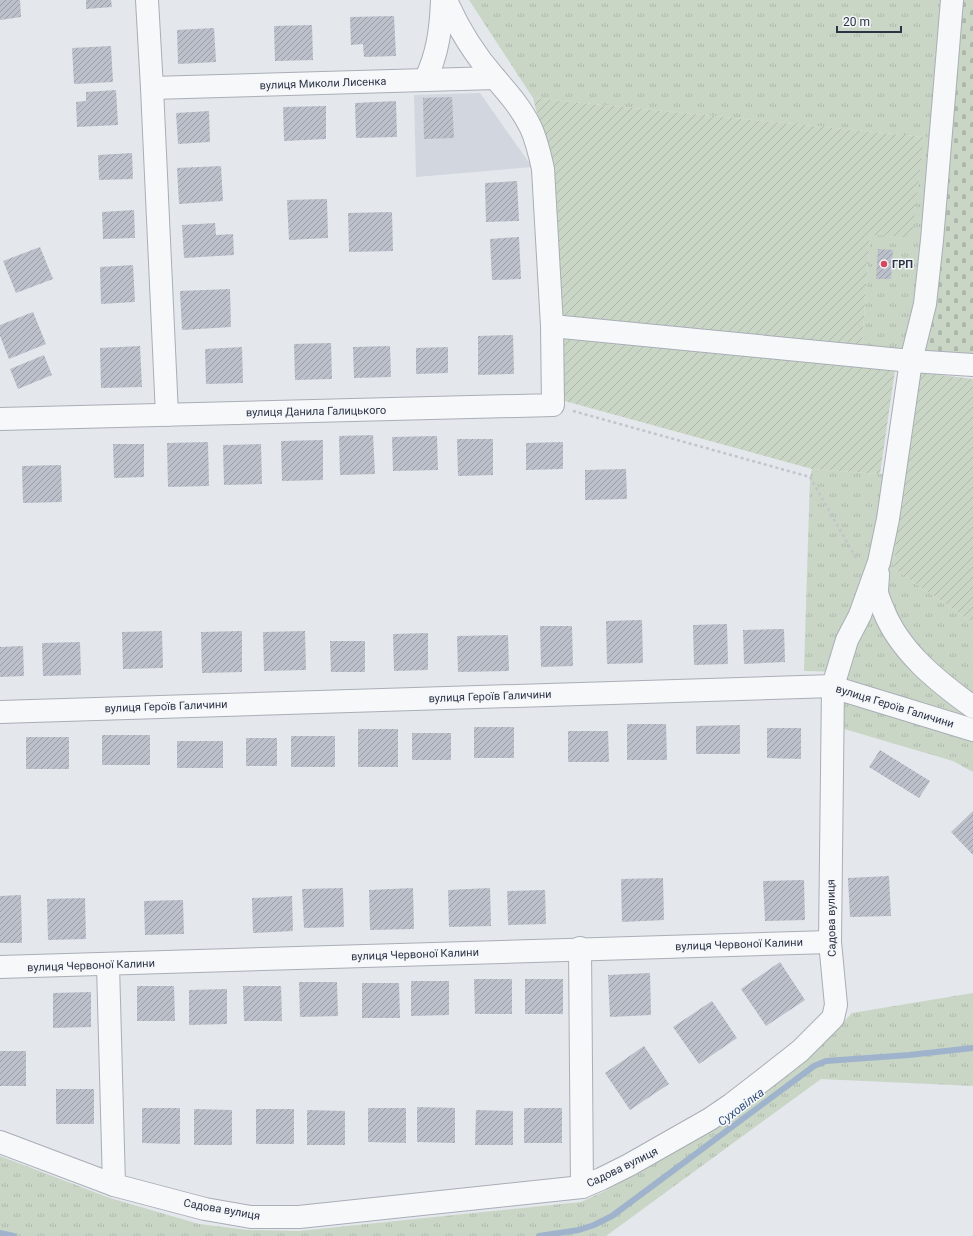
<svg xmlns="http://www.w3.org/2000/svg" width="973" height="1236" font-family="Roboto,sans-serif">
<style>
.built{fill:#d2d6de}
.grass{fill:url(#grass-tufts)}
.cemetery{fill:url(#cemetery-stones)}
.garden{fill:url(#garden-furrows)}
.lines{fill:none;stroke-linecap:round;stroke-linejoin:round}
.stream{stroke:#9fb4cc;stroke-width:6}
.building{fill:url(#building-hatch)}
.minor-casing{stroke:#a9aeb7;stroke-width:24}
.path{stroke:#c2c5cb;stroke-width:2.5;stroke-dasharray:3 3;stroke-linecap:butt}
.minor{stroke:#f7f8fa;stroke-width:22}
.poi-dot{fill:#d1495b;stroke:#f4f6f9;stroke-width:1.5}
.labels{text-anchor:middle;stroke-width:3;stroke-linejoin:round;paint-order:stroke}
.street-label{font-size:11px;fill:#2b3445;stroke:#f4f6f9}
.poi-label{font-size:11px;font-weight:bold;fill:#2b3445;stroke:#f4f6f9;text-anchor:start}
.water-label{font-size:12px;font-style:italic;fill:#34527a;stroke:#f4f6f9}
</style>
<defs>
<pattern id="grass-tufts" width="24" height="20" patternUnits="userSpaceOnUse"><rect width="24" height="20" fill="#c9d6c5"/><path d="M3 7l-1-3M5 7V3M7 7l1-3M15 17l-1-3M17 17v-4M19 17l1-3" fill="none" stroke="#adb8ab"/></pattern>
<pattern id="cemetery-stones" width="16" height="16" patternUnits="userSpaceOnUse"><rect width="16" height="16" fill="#c9d6c5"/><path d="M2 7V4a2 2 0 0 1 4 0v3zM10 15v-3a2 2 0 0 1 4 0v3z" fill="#adb8ab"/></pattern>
<pattern id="garden-furrows" width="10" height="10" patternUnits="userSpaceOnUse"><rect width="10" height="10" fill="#c9d6c5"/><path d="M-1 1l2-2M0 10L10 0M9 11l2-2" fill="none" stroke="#adb8ab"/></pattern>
<pattern id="building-hatch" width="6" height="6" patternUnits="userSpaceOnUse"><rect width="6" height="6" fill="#bbc0ca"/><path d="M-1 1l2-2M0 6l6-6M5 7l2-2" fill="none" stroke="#989da6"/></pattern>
</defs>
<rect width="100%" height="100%" fill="#e4e7ec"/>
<polygon class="built" points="480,93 532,167 416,177 414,95"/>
<g class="grass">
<polygon points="469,0 953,0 922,352 862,346 870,235 924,137 533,98"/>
<polygon points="812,469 880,474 904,473 893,568 973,623 973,772 953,761 834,726 841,672 804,671 810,477"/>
<polygon points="973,993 973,1086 821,1079 606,1236 0,1236 0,1156 110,1198 199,1224 248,1230 299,1231 581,1202 605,1191 668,1155 697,1136 831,1035 852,1013"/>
</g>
<polygon class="cemetery" points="953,0 973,0 973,357 922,352"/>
<g class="garden">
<polygon points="533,98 924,137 912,237 870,235 862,346 562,316 550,164"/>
<polygon points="561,334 895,370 880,474 812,469 561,400"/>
<polygon points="916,372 973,379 973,623 893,568"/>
</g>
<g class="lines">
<g class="stream">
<polyline points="0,1233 14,1236"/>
<polyline points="539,1236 579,1230 594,1225 612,1216 814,1066 826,1061 909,1055 973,1048"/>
</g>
</g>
<g class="building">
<polygon points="0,0 20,0 21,17 0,20"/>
<polygon points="86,0 111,0 112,7 86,9"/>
<polygon points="394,16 396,56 364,57 363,44 351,45 350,17"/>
<polygon points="312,25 313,60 275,61 274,26"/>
<polygon points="214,28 216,62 178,64 177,30"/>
<polygon points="111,46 113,82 74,84 72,48"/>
<polygon points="116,90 118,125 77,127 76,102 86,101 86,92"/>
<polygon points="452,97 454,138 424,139 423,98"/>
<polygon points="396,101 397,137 356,138 355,103"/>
<polygon points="326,106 326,139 284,141 283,107"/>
<polygon points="209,111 210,142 178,144 176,113"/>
<polygon points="132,153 133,179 99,180 98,155"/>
<polygon points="221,166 223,201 179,204 177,168"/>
<polygon points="517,181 519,221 486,222 485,183"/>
<polygon points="327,199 328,238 289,240 287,200"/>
<polygon points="134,210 135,238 103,239 102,212"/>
<polygon points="392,212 393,251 349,252 348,213"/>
<polygon points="215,223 216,235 233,234 234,255 184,258 182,225"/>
<polygon points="519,237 521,279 492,280 490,239"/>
<polygon points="40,247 53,279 16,293 3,261"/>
<polygon points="878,249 893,250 891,279 876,279"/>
<polygon points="133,265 135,302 101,304 100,267"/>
<polygon points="230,289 231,327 182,330 180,291"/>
<polygon points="33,312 46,344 9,359 0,336 0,325"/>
<polygon points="513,335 514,374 478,375 478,336"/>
<polygon points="331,343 332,379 295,380 294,344"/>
<polygon points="140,346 142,387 101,388 100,348"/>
<polygon points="390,346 391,377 354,378 353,347"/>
<polygon points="242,347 243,383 206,384 205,349"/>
<polygon points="448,347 448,373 416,374 416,348"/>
<polygon points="44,355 52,375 18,389 10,369"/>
<polygon points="373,435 375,474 340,475 339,436"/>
<polygon points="437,436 438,470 393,471 392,437"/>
<polygon points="457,439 493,439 493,475 458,476"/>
<polygon points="323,440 323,480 282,481 281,441"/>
<polygon points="208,442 209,486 168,487 167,443"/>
<polygon points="563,442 563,469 526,470 526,443"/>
<polygon points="113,444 144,444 144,477 114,478"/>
<polygon points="261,444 262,484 224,485 223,445"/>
<polygon points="61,465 62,502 23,503 22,466"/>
<polygon points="626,469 627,499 585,500 585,470"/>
<polygon points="642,620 643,663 607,664 606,621"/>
<polygon points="727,624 728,664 694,665 693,625"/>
<polygon points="540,626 572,626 573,666 541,667"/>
<polygon points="784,629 785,662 744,664 743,630"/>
<polygon points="162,631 163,668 123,669 122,632"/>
<polygon points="242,631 242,672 202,673 201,632"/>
<polygon points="305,631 306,670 264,671 263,632"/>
<polygon points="428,633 428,670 394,671 393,634"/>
<polygon points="508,635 509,671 458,672 457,636"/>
<polygon points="330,641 365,641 365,672 331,672"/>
<polygon points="80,642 81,675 43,676 42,643"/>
<polygon points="23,646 24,676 0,677 0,647"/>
<polygon points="627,724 666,724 667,760 627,760"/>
<polygon points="740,725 740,754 696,754 696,726"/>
<rect x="474" y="727" width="40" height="31"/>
<polygon points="767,728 801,728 801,759 767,758"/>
<rect x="358" y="729" width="40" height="38"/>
<polygon points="568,731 608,731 609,762 568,762"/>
<rect x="412" y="733" width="39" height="27"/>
<rect x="102" y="735" width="48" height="30"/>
<rect x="291" y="736" width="44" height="31"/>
<rect x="26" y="737" width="43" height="32"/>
<rect x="246" y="738" width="31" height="28"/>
<rect x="177" y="741" width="46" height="27"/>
<polygon points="880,750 930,781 919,798 869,767"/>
<polygon points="973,811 973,855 951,832"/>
<polygon points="889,876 891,916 850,917 848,878"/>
<polygon points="663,878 664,920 622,922 621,879"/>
<polygon points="804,880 805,920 765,921 763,881"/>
<polygon points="343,888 344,927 304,928 302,889"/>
<polygon points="413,888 414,929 370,930 369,890"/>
<polygon points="490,888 491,926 449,927 448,890"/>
<polygon points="545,890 546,924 508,925 507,891"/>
<polygon points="21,895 22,943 0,943 0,896"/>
<polygon points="292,896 293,931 253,933 252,898"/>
<polygon points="85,898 86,939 48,940 47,899"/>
<polygon points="183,900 184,934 145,935 144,901"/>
<polygon points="780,962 805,1000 766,1026 741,989"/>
<polygon points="650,973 651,1015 610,1017 608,975"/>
<polygon points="474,979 512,979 512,1014 475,1014"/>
<rect x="525" y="979" width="38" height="35"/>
<polygon points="411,981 449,981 449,1015 411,1016"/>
<polygon points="299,982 337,982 338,1016 300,1017"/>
<polygon points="362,983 399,983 400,1018 362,1018"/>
<polygon points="137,986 174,986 175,1021 137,1021"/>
<polygon points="243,986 281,986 282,1021 244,1021"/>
<polygon points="227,989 227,1024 189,1025 189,990"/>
<polygon points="91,992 91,1027 53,1028 53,993"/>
<polygon points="712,1001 737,1038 699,1064 673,1027"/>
<polygon points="644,1046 669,1084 630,1110 605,1073"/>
<rect x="0" y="1051" width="26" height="35"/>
<rect x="56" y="1089" width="38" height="35"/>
<polygon points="417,1107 455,1108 455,1143 417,1142"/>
<polygon points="142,1108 180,1108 180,1144 142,1143"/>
<polygon points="368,1108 406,1108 406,1143 368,1142"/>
<rect x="524" y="1108" width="38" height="35"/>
<polygon points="194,1109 232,1110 232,1145 194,1145"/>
<rect x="256" y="1109" width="38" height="35"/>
<polygon points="307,1110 345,1111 345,1145 307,1145"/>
<polygon points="476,1110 513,1111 513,1145 475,1145"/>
</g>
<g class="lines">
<g class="minor-casing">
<g id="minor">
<polyline points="147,0 152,88 495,78"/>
<polyline points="952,0 932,240 925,304 911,361 973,365"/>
<path d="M425,80C438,54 441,28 442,0"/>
<polyline points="152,88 167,415"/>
<path d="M0,419L553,405L552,326L543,169C540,155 537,141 531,128C522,109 509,94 495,78C475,55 458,28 446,0"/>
<path d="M878,574C878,580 877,586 877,592C878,598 881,604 883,609C899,651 938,682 973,707"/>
<polyline points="0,712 833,686 839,689 973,730"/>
<polyline points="580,948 582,1187"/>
<polyline points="108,965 114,1185"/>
<polyline points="0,967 830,942"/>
<polyline points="0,1142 114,1185 205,1209 251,1217 299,1217 582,1187 601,1179 629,1165 710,1119 732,1104 777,1069 800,1051 833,1018 836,1005 830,942 833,686 847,640 860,615 879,562 888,519 911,361 552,326"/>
</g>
</g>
<polyline class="path" points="573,411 810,477 857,560"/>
<use href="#minor" class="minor"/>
</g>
<circle class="poi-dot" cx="884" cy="264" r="4"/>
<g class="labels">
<g class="street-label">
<text transform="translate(323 83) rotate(-2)" y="4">вулиця Миколи Лисенка</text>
<text transform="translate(316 411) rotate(-1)" y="4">вулиця Данила Галицького</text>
<text transform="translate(490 696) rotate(-2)" y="4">вулиця Героїв Галичини</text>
<text transform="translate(166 706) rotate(-2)" y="4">вулиця Героїв Галичини</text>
<text transform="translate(895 706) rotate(17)" y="4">вулиця Героїв Галичини</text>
<text transform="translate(831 918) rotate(-91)" y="4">Садова вулиця</text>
<text transform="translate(739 944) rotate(-2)" y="4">вулиця Червоної Калини</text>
<text transform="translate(415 954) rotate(-2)" y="4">вулиця Червоної Калини</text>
<text transform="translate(91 965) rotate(-2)" y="4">вулиця Червоної Калини</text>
<text transform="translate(622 1167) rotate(-26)" y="4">Садова вулиця</text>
<text transform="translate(222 1209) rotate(10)" y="4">Садова вулиця</text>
</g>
<g class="poi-label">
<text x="892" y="268">ГРП</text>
</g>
<g class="water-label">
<text transform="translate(741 1107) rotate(-37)" y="4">Суховілка</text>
</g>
</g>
<path d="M837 26v6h64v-6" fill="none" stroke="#2b3445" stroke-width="2"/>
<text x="843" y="26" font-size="12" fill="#2b3445" stroke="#f4f6f9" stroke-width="3" paint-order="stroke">20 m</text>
</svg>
